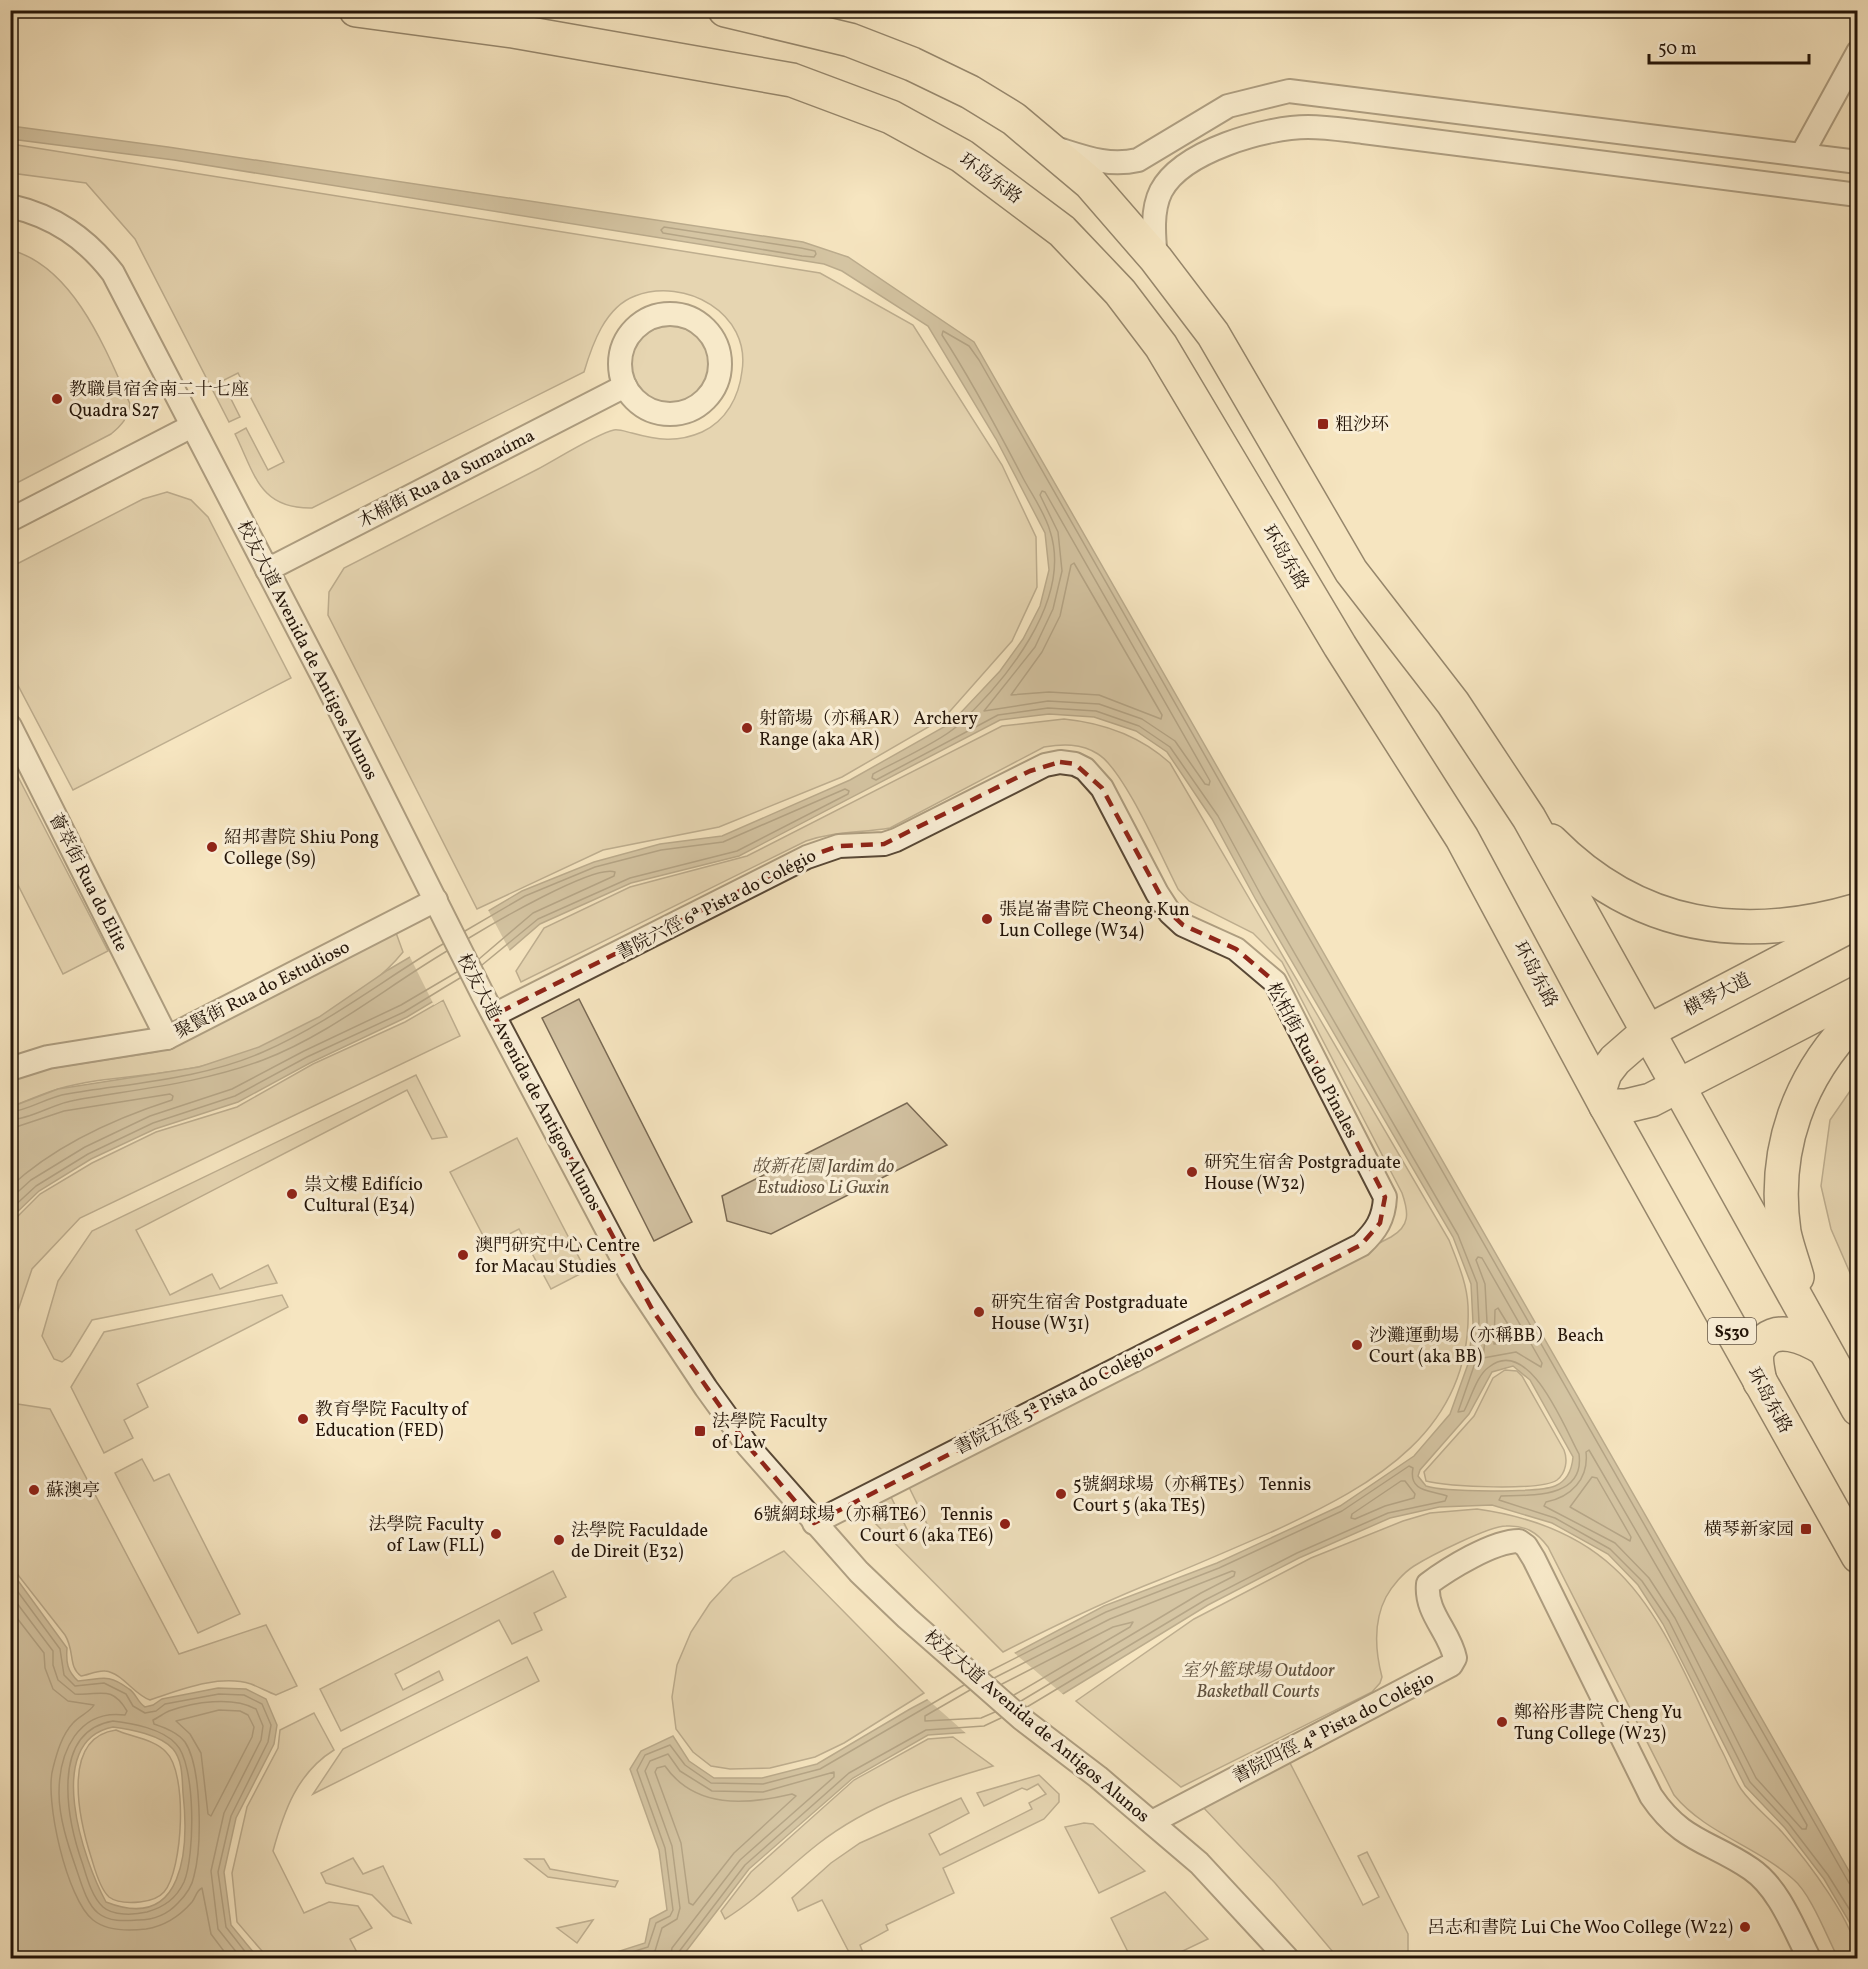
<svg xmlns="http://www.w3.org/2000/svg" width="1868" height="1969" font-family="Vollkorn,'Noto Serif SC',serif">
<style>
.green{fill:#d2c1a1;stroke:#7a6a54;stroke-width:1.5}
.water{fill:#ae9e81;stroke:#766751;stroke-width:1.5;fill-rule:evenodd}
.pier{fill:#f6e5c0}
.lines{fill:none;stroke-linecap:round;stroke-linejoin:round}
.shore{stroke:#685944;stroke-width:1.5}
.street-casing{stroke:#584836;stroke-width:26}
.primary-casing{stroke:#231408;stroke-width:36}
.street{stroke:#f9eed6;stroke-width:22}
.primary{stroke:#f6e5c0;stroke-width:33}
.marked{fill:none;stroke:#8f2418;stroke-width:4.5;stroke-dasharray:12 8;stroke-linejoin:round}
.poi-dot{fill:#8f2418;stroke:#f9eed6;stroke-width:2}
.labels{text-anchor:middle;stroke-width:6;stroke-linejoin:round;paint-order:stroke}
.shield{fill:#f9eed6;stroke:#635546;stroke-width:1.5}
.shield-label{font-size:16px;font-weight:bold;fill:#231408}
.street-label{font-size:18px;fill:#231408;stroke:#f9eed6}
.poi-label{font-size:18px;fill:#231408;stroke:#f9eed6;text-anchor:start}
.park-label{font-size:18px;font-style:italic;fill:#60513e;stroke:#f9eed6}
</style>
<rect width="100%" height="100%" fill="#f6e5c0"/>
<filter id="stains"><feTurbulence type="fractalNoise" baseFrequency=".00333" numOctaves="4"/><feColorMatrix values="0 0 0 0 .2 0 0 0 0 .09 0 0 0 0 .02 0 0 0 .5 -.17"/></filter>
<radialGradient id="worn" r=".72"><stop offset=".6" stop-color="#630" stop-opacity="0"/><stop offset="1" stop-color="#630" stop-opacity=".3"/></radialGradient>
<g class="green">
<path d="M11,144L820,273L913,325L1002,465L1036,537L1037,587L1012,641L944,718L842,777L719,827L603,850L477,909L328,615L329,592L344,568C409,535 473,502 538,469C557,459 596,434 614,430C619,429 627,432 632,433C657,440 677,443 702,432C726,421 739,397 742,371C751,313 685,277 635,296C605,307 592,345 584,372L312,508C259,509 255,474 235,434L246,428L268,470L284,462L238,373L222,381L240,417L229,422L135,239L86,183L11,173Z"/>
<path d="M11,250C74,267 106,350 130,404C128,418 122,425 111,434L11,486Z"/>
<circle cx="670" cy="365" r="39"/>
<polygon points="167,492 191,500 208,517 291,678 73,790 11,672 11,567 143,499"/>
<path d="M1064,719C1104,723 1140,736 1170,763L1449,1240C1457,1261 1467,1283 1468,1306C1473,1430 1374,1485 1276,1530C1237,1547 1198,1564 1159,1580C1105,1601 1054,1626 1003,1652L861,1509L890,1495L911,1537L929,1528L908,1485L1391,1237C1410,1226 1409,1213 1402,1193L1282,962L1253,933L1189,901L1178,889C1162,858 1124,770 1098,754C1081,743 1062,744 1044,747L890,828C860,833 835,831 806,841L521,982L516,971L544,928L630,887L747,856L1002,726Z"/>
<polygon points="14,769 108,951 63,974 11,871 10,771"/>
<path d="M395,930L403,952C363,1002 261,1054 198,1067C152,1077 103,1076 58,1089C42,1094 26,1101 11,1107V1079L28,1072L156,1052L179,1045Z"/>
<polygon points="579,999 692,1222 654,1241 542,1018"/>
<polygon points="443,1000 460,1036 80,1218 32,1269 11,1331 11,1223 40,1194 92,1163 156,1132 237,1107 313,1064 405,1022"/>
<polygon points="416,1075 447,1137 432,1139 407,1090 136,1230 170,1295 212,1274 220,1289 268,1265 277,1283 92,1320 70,1356 62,1362 54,1359 42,1336 58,1281 92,1231"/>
<polygon points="1857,1081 1857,1289 1831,1229 1821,1186 1830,1120"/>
<polygon points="907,1103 947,1145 771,1234 727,1221 722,1196"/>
<polygon points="517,1138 586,1271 551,1289 519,1229 488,1245 450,1172"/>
<polygon points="282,1295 288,1307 137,1384 148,1407 124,1420 133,1438 104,1453 71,1387 104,1332"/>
<path d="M1505,1370L1517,1371L1522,1376L1564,1450C1568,1460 1566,1473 1557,1480C1542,1491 1446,1487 1426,1481L1424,1472L1474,1416L1493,1378Z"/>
<path d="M11,1403L50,1409L179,1654L266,1625L297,1686L276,1695C268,1692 259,1687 251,1684C219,1674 180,1690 150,1700C133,1694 123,1673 105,1671C98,1670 88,1675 81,1676C68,1667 75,1651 65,1635L11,1566Z"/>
<polygon points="142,1459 154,1481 169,1474 240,1614 198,1633 115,1473"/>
<path d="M1477,1509C1527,1516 1576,1533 1613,1567C1663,1612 1691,1689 1721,1749C1728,1762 1733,1777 1741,1789C1752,1805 1769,1818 1782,1832C1804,1857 1858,1926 1857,1958H1838C1827,1937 1811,1894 1793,1879C1756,1846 1705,1833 1674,1795L1548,1547C1537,1532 1525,1525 1506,1526C1489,1526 1430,1556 1414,1566C1403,1573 1392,1586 1386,1597C1373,1622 1375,1650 1382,1677L1380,1683L1372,1692L1181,1787L1076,1701L1194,1619L1311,1558L1403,1521L1430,1513Z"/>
<polygon points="784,1551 924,1693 844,1743 815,1757 770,1768 730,1769 711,1766 693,1752 676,1729 672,1697 677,1665 691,1632 710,1603 733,1578"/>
<polygon points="553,1571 566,1597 534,1613 542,1630 512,1644 499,1620 395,1674 403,1690 439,1671 443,1680 341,1731 320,1689"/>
<polygon points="527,1657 539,1681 313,1794 343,1749"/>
<path d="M314,1713L334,1750C297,1773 284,1811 273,1851L304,1913L329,1902L358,1906L372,1928L350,1939L360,1958H268L237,1922L232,1873L247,1807L278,1748L280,1730Z"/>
<path d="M116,1730C131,1737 154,1739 166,1752C188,1773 183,1870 164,1892C158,1899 149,1901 140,1902C130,1903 117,1903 109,1897C100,1889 95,1870 92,1860C80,1823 59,1738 116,1730Z"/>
<path d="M953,1737L993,1766C931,1784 869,1804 818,1844C786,1869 759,1898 725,1919L721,1911L751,1872L854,1780L928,1739Z"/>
<polygon points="1291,1754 1295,1760 1290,1763 1363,1905 1379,1897 1358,1856 1367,1852 1408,1934 1408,1958 1338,1958 1275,1883 1200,1804"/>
<polygon points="1039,1775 1059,1794 1059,1802 1044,1819 943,1868 954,1893 886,1925 888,1930 860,1945 865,1958 852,1958 822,1900 798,1911 792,1898 831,1863 860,1843 961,1798 969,1813 929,1834 940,1855 1032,1809 1029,1803 1046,1794 1038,1784 1027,1790 1022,1788 984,1806 977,1793"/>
<polygon points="1084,1823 1093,1824 1145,1871 1099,1893 1065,1827"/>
<polygon points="353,1858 363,1874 383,1866 411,1923 393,1916 372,1895 326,1883 321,1873"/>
<polygon points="525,1859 544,1859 550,1869 618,1881 615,1887 548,1877"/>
<polygon points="1165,1892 1208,1939 1168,1958 1131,1958 1111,1918"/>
<polygon points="593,1920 577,1943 557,1928"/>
</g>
<g class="water">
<path d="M11,126L168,147L803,242L848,257L974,342L1857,1885V1935L1824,1879L1785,1828L1745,1786L1663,1624L1638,1585L1608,1554L1552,1523L1492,1505L1439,1507L1390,1518L1299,1558L1208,1605L1053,1700L986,1731L928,1735L853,1778L749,1869L681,1958H598L645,1943L650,1919L667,1910L659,1850L630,1769L641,1751L673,1736L689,1761L714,1778H762L817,1764L910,1709L1104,1606L1217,1563L1340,1506L1414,1456L1450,1414L1468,1364L1473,1323L1471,1284L1453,1237L1256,900L1212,819L1167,752L1136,731L1094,717L1049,714L1000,720L739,856L631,883L540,924L489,968L407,1017L310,1063L238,1102L155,1129L91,1159L39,1191L11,1218V1107L58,1089L199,1067L259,1047L319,1017L388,970L522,891L594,862L660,844L722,836L850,780L951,723L1000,671L1023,639L1040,606L1049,570L1045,533L996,439L928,326L842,271L824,264L174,160L11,139ZM1513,1366L1530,1380L1573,1457C1572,1469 1567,1481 1555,1486C1538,1493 1443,1492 1426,1486L1418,1476L1420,1470L1469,1414L1492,1372Z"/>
<path d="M11,1571L67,1648C66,1662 67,1671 78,1681C101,1680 106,1672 129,1689C136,1693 137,1702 145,1707L153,1705L162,1699L218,1688L246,1689L266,1699L277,1725L274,1744L236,1818L224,1872L231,1925L258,1958H11ZM113,1727C130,1729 161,1735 173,1749C183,1761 182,1779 183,1793C189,1847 185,1933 106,1902C84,1862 42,1741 113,1727Z"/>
</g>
<g class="pier">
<polygon points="487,908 511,953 491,971 434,1005 409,955"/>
<polygon points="1012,1651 1065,1696 987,1734 969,1736 926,1698 970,1671"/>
</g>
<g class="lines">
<g class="shore">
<polygon points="664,227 801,248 815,251 816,254 814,257 802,256 663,233 661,230"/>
<polygon points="1042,491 1045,492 1210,781 1209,785 1205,784 1175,741 1142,719 1099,704 1048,701 984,711 1035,647 1053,609 1062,571 1058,532 1040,495"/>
<polygon points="1074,563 1162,715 1161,719 1099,695 1049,692 1011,695 1042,652 1060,616 1071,565"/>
<polyline points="465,931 525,896 595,867 661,850 723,842 845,789 849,791 848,794 737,851 630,878 538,919 482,965"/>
<path d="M469,938C492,924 594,864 615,872L614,876L533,913L479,959"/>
<path d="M10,1112C30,1110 47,1097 67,1094C132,1083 202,1079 263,1052C327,1024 383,980 443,944"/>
<path d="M10,1120C32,1119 54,1103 76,1100C139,1089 202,1083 263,1060C329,1035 386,987 447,951"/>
<path d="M10,1129L64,1111L170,1094L173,1096L172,1100C116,1118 54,1146 10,1187"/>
<polyline points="10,1199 31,1180 85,1147 150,1116 232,1089 304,1051 401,1005 457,972"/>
<polyline points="10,1210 36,1186 88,1154 153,1123 235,1096 307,1057 404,1012 460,978"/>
<polygon points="1478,1257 1482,1258 1542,1363 1541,1367 1516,1352 1483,1358 1487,1322 1485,1284 1476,1260"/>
<polygon points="1498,1308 1517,1339 1516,1343 1494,1344 1495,1310"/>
<path d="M1589,1450L1807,1825L1806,1829H1802L1756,1778L1675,1618L1649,1578L1615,1543L1544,1506L1546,1502C1571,1497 1589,1479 1586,1452Z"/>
<polygon points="1592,1477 1597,1478 1631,1537 1630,1541 1570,1507"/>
<polygon points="1401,1481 1405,1481 1415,1494 1414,1498 1385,1506 1355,1519 1351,1518 1352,1514"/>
<polyline points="10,1581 60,1649 64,1675 75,1686 104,1683 126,1694 133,1706 145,1713 156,1711 165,1704 219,1694 244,1695 262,1704 271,1725 268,1742 231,1816 218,1872 226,1927 250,1958"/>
<path d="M10,1594L53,1651V1665L58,1680L75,1694C100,1696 111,1684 127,1711L125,1715C78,1709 59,1752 59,1793C59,1818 68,1845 76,1868C81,1882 86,1903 98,1913C109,1922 124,1921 138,1920C154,1920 167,1915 178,1903C185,1896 192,1887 194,1876C202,1846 202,1768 185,1742C177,1732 165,1728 154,1724L153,1720C158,1718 164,1713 169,1711C194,1702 232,1696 256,1709L263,1726L261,1740L224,1813L211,1871L218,1929L241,1958"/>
<path d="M10,1609L44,1653L45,1668L53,1689L68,1701L94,1705C90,1712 79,1716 73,1723C62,1735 57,1752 53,1768C44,1799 67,1900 93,1920C107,1931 129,1931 146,1929C165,1926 179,1917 192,1902C196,1897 196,1891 202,1888L211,1934L229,1958"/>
<path d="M988,1672L1106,1612L1219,1568L1342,1511L1409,1466L1413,1468C1408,1493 1432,1490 1447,1496L1445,1501L1388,1513L1297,1553L1205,1600L1027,1707"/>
<polyline points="994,1678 1110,1619 1232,1571 1235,1572 1234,1576 1201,1593 1021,1701"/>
<polyline points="1002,1684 1113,1627 1133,1622 1130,1627 1014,1695"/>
<polyline points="970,1690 925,1716 925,1721 981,1718 995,1712"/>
<polygon points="219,1710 240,1711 248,1715 254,1727 252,1737 211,1816 208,1814 201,1753 190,1734 176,1721"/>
<path d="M113,1721C132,1723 163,1729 176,1744C196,1764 195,1856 184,1882C176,1899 164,1907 147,1912C134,1915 113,1916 103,1907C92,1897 87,1878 83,1865C68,1823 48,1732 113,1721Z"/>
<path d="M665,1766C695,1809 746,1805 792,1794L796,1796L734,1853L693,1905L689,1903L681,1843L655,1772L657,1768Z"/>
<path d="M1858,1887L1849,1883L979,360L969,346L943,331L942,335C972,381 998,430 1023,478C1032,495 1045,513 1050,531C1073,601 1004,683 956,727C939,742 895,762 873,774L872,778L876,780L998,715L1048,708L1096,711L1139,726L1170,747L1218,816L1262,897L1458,1235L1477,1283L1479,1322L1474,1366L1458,1412L1464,1411C1471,1398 1477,1375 1489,1367C1529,1335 1564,1427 1579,1454C1585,1499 1530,1495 1501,1496L1499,1500L1555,1518L1610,1549L1642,1581L1669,1621L1750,1782L1789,1824L1828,1875L1858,1923"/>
<polyline points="613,1958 648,1947 656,1923 670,1916 673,1910 665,1848 637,1770 645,1755 670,1745 685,1765 711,1783 763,1784 820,1769 964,1685"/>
<polyline points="639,1958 655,1951 662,1928 677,1919 680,1908 672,1846 645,1771 650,1761 668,1754 680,1771 712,1791 763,1792 834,1772 834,1777 740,1860 672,1948 670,1958"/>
<polyline points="677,1958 678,1953 745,1865 849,1773 926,1730 984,1726 1001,1718"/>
</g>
<g class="street-casing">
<g id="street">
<path d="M1055,148C1084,157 1108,167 1138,160L1228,106L1289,91L1858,162"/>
<polyline points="1802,154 1858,52"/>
<path d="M10,206C54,216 86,238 113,273L325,681L484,997L631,1275L706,1388L748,1446L859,1572L907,1618L1022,1719L1098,1777L1199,1863L1287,1958"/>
<path d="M1156,259C1154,238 1151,211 1161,191C1182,151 1266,127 1308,127C1327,127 1345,130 1363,132L1858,195"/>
<circle cx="670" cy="364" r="50"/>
<polyline points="10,520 192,426"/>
<polyline points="267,570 625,386"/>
<polyline points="10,726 167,1038"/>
<path d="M494,1015L807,857L839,846L884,844L896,840L1045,765L1060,762L1075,764L1085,769L1102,788L1157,893L1170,913L1183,925L1236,949L1275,982L1385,1197C1384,1219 1376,1231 1361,1245L814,1523"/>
<polyline points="10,1069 48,1057 167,1038 436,900"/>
<path d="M1152,1822L1451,1665L1455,1658C1450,1632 1425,1613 1428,1584C1448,1569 1493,1541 1519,1541L1526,1546L1534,1559L1651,1796C1682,1842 1710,1841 1751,1869C1779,1888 1794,1929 1809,1958"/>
</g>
</g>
<g class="primary-casing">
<g id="primary">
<polyline points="356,10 513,31 792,80 891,117 962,156 1062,231 1120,292 1161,346 1340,646 1462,838 1606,1106 1858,1556"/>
<polyline points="725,10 850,40 912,64 970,92 1014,119 1090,183 1156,259 1213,334 1351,571 1453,703 1529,818 1858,1409"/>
<path d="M1551,841C1638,929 1742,944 1858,910"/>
<polyline points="1599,1091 1605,1073 1615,1060 1647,1032 1855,923"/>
<polyline points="1606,1106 1626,1106 1651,1100 1858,993"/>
<path d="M1797,1277C1793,1262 1787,1247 1784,1232C1772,1150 1799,1075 1858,1017"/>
<path d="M1760,1382C1758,1371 1754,1357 1759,1348C1773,1322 1807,1338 1824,1349"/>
</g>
</g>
<use href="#street" class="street"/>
<use href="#primary" class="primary"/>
</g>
<path d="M0 0H1868V1969H0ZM1060,762L1075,764L1102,788L1170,913L1183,925L1236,949L1275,982L1385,1197L1380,1223L1361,1245L814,1523L748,1446L653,1311L494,1015L807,857L839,846L884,844L1030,771Z" fill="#f6e5c0" fill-opacity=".55" fill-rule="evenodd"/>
<path class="marked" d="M1060,762L1075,764L1102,788L1170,913L1183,925L1236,949L1275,982L1385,1197L1380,1223L1361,1245L814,1523L748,1446L653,1311L494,1015L807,857L839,846L884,844L1030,771Z"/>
<g class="poi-dot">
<circle cx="57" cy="399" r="6"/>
<rect x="1317" y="418" width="12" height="12" rx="3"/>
<circle cx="747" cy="728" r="6"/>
<circle cx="212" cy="847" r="6"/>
<circle cx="987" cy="919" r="6"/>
<circle cx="1192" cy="1172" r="6"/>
<circle cx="292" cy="1194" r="6"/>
<circle cx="463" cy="1255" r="6"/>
<circle cx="979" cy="1312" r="6"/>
<circle cx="1357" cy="1345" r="6"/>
<circle cx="303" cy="1419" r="6"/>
<rect x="694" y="1425" width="12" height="12" rx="3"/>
<circle cx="34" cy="1490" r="6"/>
<circle cx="1061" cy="1494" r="6"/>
<circle cx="1005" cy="1524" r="6"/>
<rect x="1800" y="1523" width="12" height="12" rx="3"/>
<circle cx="496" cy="1534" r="6"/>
<circle cx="559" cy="1540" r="6"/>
<circle cx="1502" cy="1722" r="6"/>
<circle cx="1745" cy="1927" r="6"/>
</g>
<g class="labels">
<rect class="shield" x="1708" y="1318" width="48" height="26" rx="4.5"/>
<g class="shield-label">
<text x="1732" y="1337">S530</text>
</g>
<g class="street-label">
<text transform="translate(991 178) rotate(36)" y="6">环岛东路</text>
<text transform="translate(446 478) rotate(-27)" y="6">木棉街 Rua da Sumaúma</text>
<text transform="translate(1286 557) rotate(59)" y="6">环岛东路</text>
<text transform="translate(308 650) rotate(63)" y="6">校友大道 Avenida de Antigos Alunos</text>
<text transform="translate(89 882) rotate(63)" y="6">薈萃街 Rua do Elite</text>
<text transform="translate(716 904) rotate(-27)" y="6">書院六徑 6ª Pista do Colégio</text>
<text transform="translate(1536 974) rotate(62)" y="6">环岛东路</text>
<text transform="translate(262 989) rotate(-27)" y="6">聚賢街 Rua do Estudioso</text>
<text transform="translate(1717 994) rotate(-27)" y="6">横琴大道</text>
<text transform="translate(1313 1060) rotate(62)" y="6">松柏街 Rua do Pinales</text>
<text transform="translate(530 1082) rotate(62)" y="6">校友大道 Avenida de Antigos Alunos</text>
<text transform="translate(1054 1399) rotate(-27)" y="6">書院五徑 5ª Pista do Colégio</text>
<text transform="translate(1770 1400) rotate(61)" y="6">环岛东路</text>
<text transform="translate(1037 1726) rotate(40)" y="6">校友大道 Avenida de Antigos Alunos</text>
<text transform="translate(1333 1727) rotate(-27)" y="6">書院四徑 4ª Pista do Colégio</text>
</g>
<g class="poi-label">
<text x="69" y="395">教職員宿舍南二十七座<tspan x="69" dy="21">Quadra S27</tspan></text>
<text x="1335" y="430">粗沙环</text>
<text x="759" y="724">射箭場（亦稱AR） Archery<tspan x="759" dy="21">Range (aka AR)</tspan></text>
<text x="224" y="843">紹邦書院 Shiu Pong<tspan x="224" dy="21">College (S9)</tspan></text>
<text x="999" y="915">張崑崙書院 Cheong Kun<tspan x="999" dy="21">Lun College (W34)</tspan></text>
<text x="1204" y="1168">研究生宿舍 Postgraduate<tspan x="1204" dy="21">House (W32)</tspan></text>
<text x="304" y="1190">祟文樓 Edifício<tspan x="304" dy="21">Cultural (E34)</tspan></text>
<text x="475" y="1251">澳門研究中心 Centre<tspan x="475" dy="21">for Macau Studies</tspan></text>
<text x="991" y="1308">研究生宿舍 Postgraduate<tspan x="991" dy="21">House (W31)</tspan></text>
<text x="1369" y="1341">沙灘運動場（亦稱BB） Beach<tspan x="1369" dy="21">Court (aka BB)</tspan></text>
<text x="315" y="1415">教育學院 Faculty of<tspan x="315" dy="21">Education (FED)</tspan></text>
<text x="712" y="1427">法學院 Faculty<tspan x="712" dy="21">of Law</tspan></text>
<text x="1073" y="1490">5號網球場（亦稱TE5） Tennis<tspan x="1073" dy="21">Court 5 (aka TE5)</tspan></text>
<text x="46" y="1496">蘇澳亭</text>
<text x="993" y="1520" text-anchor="end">6號網球場（亦稱TE6） Tennis<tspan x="993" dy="21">Court 6 (aka TE6)</tspan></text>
<text x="484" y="1530" text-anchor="end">法學院 Faculty<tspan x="484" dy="21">of Law (FLL)</tspan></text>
<text x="1794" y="1535" text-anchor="end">横琴新家园</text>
<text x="571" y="1536">法學院 Faculdade<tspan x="571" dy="21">de Direit (E32)</tspan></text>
<text x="1514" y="1718">鄭裕彤書院 Cheng Yu<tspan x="1514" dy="21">Tung College (W23)</tspan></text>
<text x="1733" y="1933" text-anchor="end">呂志和書院 Lui Che Woo College (W22)</text>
</g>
<g class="park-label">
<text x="823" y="1172">故新花園 Jardim do<tspan x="823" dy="21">Estudioso Li Guxin</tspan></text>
<text x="1258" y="1676">室外籃球場 Outdoor<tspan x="1258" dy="21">Basketball Courts</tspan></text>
</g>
</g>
<rect width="1868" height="1969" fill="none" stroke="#f6e5c0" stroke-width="36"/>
<rect x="12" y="12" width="1844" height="1945" fill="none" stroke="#231408" stroke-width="3"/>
<rect x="18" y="18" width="1832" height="1933" fill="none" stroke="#231408" stroke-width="1.5"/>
<path d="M1649 54v9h160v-9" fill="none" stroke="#231408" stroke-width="3"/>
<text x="1658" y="54" font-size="18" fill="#231408" stroke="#f9eed6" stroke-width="4.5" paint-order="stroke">50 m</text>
<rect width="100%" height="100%" filter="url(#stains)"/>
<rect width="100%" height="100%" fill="url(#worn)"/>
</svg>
